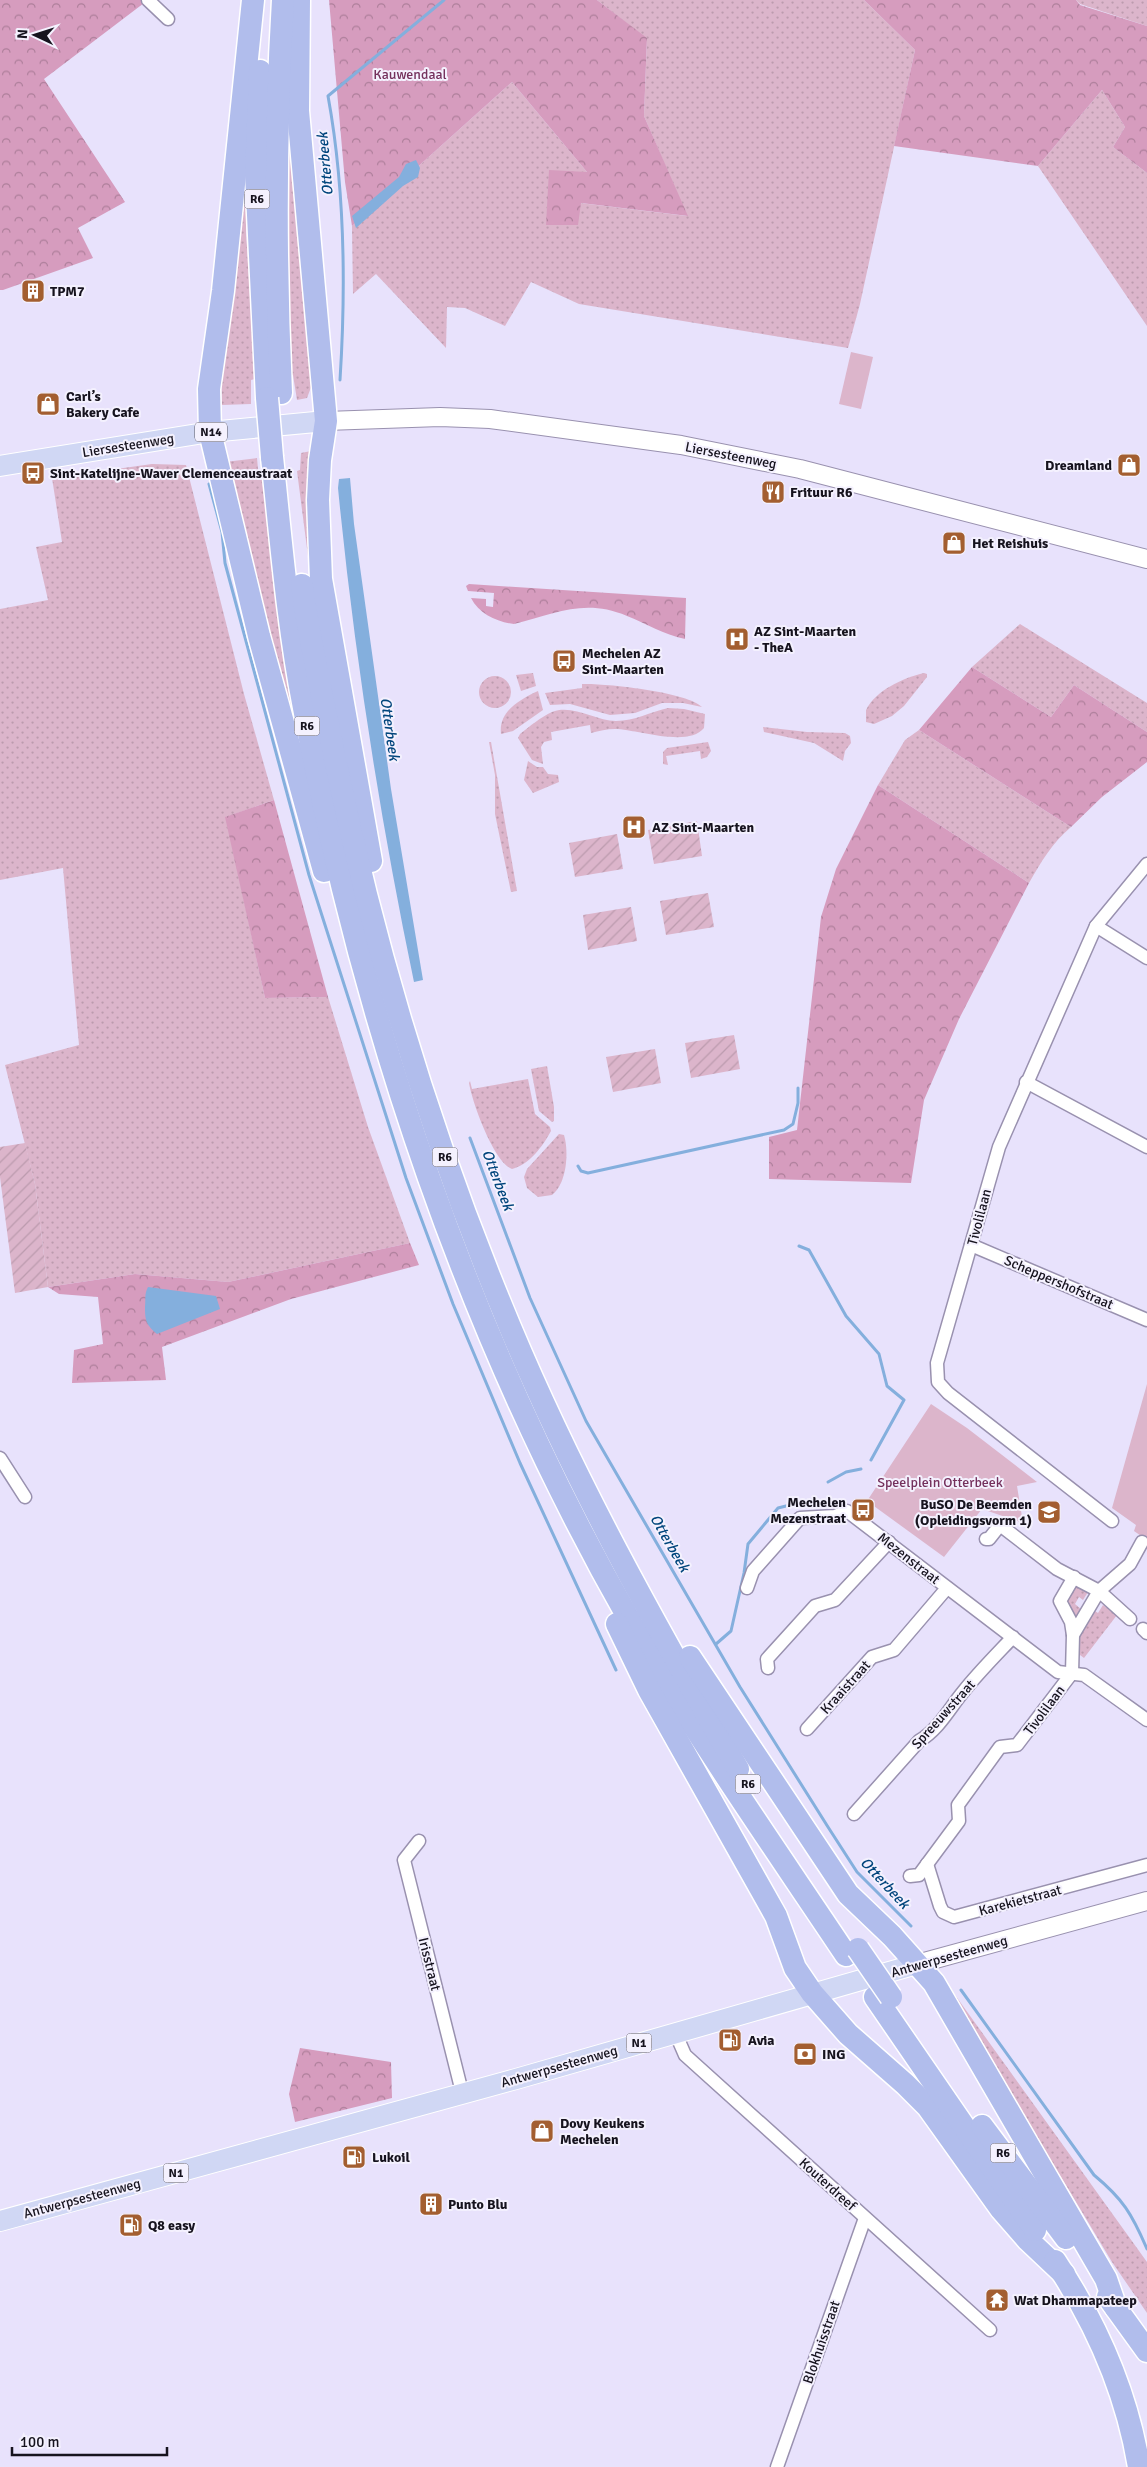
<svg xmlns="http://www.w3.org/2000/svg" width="1147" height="2467" font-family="Signika,sans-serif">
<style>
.grass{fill:url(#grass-dots)}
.forest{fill:url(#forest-crowns)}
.park{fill:#dcb5cb}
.garden{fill:url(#garden-furrows)}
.water{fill:#84afdd}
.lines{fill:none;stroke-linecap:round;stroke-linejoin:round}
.stream{stroke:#84afdd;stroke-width:3}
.street-casing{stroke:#9991af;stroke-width:15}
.secondary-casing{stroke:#9991af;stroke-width:20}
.primary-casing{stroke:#fff;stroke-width:22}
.highway-casing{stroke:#fff;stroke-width:25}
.street{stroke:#fff;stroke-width:12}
.secondary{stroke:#fff;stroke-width:18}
.primary{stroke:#d0d7f4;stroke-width:20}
.highway{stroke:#b1bdec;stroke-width:22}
.highway-bridge-casing{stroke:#fff;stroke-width:25;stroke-linecap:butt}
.highway-bridge{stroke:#b1bdec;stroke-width:22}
.labels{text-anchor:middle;stroke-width:4;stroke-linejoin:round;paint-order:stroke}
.shield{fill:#f4f1fe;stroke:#595661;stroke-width:1}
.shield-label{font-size:12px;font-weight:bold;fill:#16131e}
.park-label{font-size:14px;fill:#74305c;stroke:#f4f1fe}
.poi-label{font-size:14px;font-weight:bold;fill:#16131e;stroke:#f4f1fe;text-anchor:start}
.street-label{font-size:14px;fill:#16131e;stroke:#f4f1fe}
.water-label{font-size:15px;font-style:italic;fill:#00457c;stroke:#f4f1fe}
</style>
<defs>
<pattern id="grass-dots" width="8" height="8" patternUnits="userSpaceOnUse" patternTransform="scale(1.25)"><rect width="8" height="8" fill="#dcb5cb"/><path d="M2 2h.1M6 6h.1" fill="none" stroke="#bc9bae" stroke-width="1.8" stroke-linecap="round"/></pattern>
<pattern id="forest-crowns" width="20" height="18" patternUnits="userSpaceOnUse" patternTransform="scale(1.25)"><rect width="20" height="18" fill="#d69cbe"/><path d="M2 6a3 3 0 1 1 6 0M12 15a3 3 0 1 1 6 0" fill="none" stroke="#ad7e9a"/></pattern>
<pattern id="garden-furrows" width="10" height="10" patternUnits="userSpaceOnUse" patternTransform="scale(1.25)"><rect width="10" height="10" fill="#dcb5cb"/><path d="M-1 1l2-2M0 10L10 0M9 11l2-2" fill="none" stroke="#bc9bae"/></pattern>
</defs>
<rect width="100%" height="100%" fill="#e8e2fc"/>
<g class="grass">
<polygon points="597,0 864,0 915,50 860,304 848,348 579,304 531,282 505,326 465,308 447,307 446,348 376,274 353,294 352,226 512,82 587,172 580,203 687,216 644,116 647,39"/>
<polygon points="1076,0 1147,0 1147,26 1080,4"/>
<polygon points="291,39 316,374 307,398 297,400 293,375 289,375 287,177"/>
<polygon points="1102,90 1125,127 1113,147 1147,173 1147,326 1038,166"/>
<polygon points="248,94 246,231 255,379 251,380 251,404 222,405 221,360"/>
<polygon points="311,451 316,618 297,471 300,470 301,453"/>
<polygon points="257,458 259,480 262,480 291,705 314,816 225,462"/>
<polygon points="152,464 186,465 244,694 274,800 226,817 265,998 328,997 368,1127 410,1243 228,1282 135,1274 48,1287 35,1184 5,1065 79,1045 63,868 0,880 0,609 48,600 36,547 62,542 52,478"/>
<polygon points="1020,624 1147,703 1147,732 1074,685 1051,717 972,667"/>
<polygon points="533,673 536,686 521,691 516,675"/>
<path d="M924,673L927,674V677L904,706L892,716L874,724L866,722V710C876,690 903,678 924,673Z"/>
<circle cx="495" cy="692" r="16"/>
<path d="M582,684C604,683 688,692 702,707L683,703H662L635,713L610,715L570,704L550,705L545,693L582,688Z"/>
<path d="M538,691L543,710L513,731L501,734C498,711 521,699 538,691Z"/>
<path d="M668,708L684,709L705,714L704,728C688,748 636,729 615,729C607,729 599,731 591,733L590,725L551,732L552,740L544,742L541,747L543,764L532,760L518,738L520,734C530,726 541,717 552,712C573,704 595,721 616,721C635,721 650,712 668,708Z"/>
<polygon points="763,727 807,732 845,733 850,736 851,743 845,751 843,761 814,743 764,732"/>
<path d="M919,730L1071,827C1052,843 1041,862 1029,883L878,785L905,740Z"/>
<polygon points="489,742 491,742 517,891 511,892 495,814 495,775"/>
<polygon points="708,742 711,751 707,757 701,759 700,751 666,756 668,765 663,764 663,752 667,748"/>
<polygon points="528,761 537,767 543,767 548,774 558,775 559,782 533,793 524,780"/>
<polygon points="547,1066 554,1107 554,1121 552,1122 539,1111 531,1069"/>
<path d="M528,1079L535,1114L550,1127L551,1131C543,1146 529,1165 512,1169C494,1163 472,1102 469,1083L470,1081L472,1089Z"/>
<path d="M559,1134L564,1135C569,1152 567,1183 552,1195L538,1197L527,1188L524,1177L527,1169Z"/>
<polygon points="1076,1583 1088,1592 1083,1600 1079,1597 1075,1604 1082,1610 1073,1622 1064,1602"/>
<polygon points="1103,1605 1117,1615 1084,1658 1076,1652 1077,1635 1095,1611 1098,1613"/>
<polygon points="950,1988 1147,2262 1147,2313 1112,2262 1061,2177 1007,2100 981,2056"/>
</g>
<g class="forest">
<polygon points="0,0 148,0 44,79 125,202 78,228 93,258 3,290 0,290"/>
<polygon points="329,0 597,0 647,38 644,116 688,216 581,203 578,225 546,225 549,170 587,172 512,82 352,226 345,182"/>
<polygon points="864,0 1076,0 1080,5 1147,26 1147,173 1113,147 1125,127 1102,90 1038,166 894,146 915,50"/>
<path d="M469,584L686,598L685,639C663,634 647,624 627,616C584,598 556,614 514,624C497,622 479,614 471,598L486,599V606L493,607L494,593L468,591L466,586Z"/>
<polygon points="972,667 1051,717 1074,685 1147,732 1147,762 1102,797 1071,827 919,730"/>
<polygon points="878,785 1029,883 959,1019 924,1100 911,1183 769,1179 769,1137 797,1130 821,917 836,869"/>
<polygon points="274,800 328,997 265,998 225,817"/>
<polygon points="410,1243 419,1265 291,1299 162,1347 166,1380 72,1383 74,1350 103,1344 98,1297 59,1294 48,1287 135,1274 228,1282"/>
<polygon points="300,2048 391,2062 392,2098 295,2122 289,2094"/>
</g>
<g class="park">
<polygon points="851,352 873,357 861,409 839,404"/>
<polygon points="1147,1384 1147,1540 1134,1531 1136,1525 1112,1508"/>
<polygon points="931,1404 967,1428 1037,1482 1017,1486 1023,1523 982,1509 944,1557 867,1501"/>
</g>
<g class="garden">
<polygon points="697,821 702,856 654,864 648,830"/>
<polygon points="617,834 623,869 575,877 569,843"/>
<polygon points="708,893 714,927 666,935 660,901"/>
<polygon points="631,907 637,941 588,950 583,915"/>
<polygon points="734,1035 740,1069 691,1078 685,1043"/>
<polygon points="655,1049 661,1083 613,1092 606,1057"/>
<polygon points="25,1143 35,1184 48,1287 15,1293 0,1177 0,1147"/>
</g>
<g class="water">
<polygon points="416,160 420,168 418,177 403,186 356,228 352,216 399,177 406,164"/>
<path d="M350,478L354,524L391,789L423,980L414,982C380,819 354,653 338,488L339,479Z"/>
<path d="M148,1287L216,1296L220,1309L157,1334C146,1325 145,1320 145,1307C146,1298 144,1295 148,1287Z"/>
</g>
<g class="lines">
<g class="stream">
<path d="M340,380C346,286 345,189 328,96L444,0"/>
<polyline points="209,484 222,532 225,563 309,875 406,1178 453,1304 520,1463 616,1670"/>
<polyline points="470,1138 530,1298 586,1421 740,1687 828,1827 857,1872 911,1926"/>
<polyline points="578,1166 581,1171 588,1173 784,1130 793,1124 798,1103 798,1088"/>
<polyline points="799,1246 809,1250 846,1316 879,1354 887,1386 904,1400 871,1460"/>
<polyline points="828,1482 846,1472 861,1469"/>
<polyline points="716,1644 731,1631 744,1573 748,1544 778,1508 814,1499"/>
<path d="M961,1990L1094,2175C1123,2199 1132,2214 1147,2249"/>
</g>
<g class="street-casing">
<g id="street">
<polyline points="148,0 168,19"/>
<polyline points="1096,926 1147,958"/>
<polyline points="1026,1082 1147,1147"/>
<polyline points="971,1245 1147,1320"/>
<polyline points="0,1458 25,1497"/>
<polyline points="1112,1521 948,1393 938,1382 937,1363 999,1147 1096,926 1147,864"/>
<polyline points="986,1539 989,1539 1000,1525 1057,1569 1099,1591 1130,1619"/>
<polyline points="747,1588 753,1571 800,1518 835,1516 847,1511 1058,1672 1084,1675 1147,1720"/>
<polyline points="1143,1629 1147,1633"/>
<polyline points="1073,1635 1071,1622 1060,1601 1074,1577"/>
<polyline points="768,1668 767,1659 815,1606 835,1600 889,1542"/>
<polyline points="807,1729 872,1657 894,1650 947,1588"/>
<path d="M854,1814L919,1741C939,1729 949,1709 963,1692C978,1673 996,1655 1013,1637"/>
<polyline points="419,1841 404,1860 462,2092"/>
<polyline points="927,1864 940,1906 943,1912 954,1917 1147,1865"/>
<polyline points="910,1876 919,1875 959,1821 958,1805 1000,1747 1017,1745 1072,1673 1073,1635 1099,1591 1130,1564 1142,1542"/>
<polyline points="675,2032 685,2055 990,2330"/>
<polyline points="777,2467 865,2218"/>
</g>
</g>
<g class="secondary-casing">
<g id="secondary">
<polyline points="326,421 440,417 490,419 681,445 800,469 1147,559"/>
<polyline points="917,1964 1147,1901"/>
</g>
</g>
<g class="primary-casing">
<g id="primary">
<polyline points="0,466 210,432 326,421"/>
<polyline points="0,2221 516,2079 917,1964"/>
</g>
</g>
<g class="highway-casing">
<g id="highway">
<polyline points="253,0 223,291 209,389 210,432 259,636 324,871"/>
<polyline points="299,0 298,111 326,421 320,460 318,500 321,579 371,861"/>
<polyline points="260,71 256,174 267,398"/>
<path d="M281,393C275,262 275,131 283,0"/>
<path d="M272,457C281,541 288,626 304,708C363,1025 469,1338 629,1619C695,1735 772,1844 846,1955"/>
<path d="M302,585C308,633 319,681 329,729C369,933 429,1134 510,1327C574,1480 655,1625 738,1769"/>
<polyline points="617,1624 649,1690 776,1916 795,1968 812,1993 848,2034 905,2084 928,2107 1001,2209 1028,2240 1064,2274"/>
<polyline points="690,1657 848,1894 892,1936 934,1983 1106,2279 1116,2308"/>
<polyline points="875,1997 1035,2230"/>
<polyline points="982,2126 1066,2238"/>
<path d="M1055,2261C1096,2323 1127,2394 1139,2467"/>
<polyline points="1108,2297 1147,2351"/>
</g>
</g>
<use href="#street" class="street"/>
<use href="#secondary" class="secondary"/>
<use href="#primary" class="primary"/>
<use href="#highway" class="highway"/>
<g class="highway-bridge-casing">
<g id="highway-bridge">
<polyline points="267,398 272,457"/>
<polyline points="858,1949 891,1997"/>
</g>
</g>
<use href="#highway-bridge" class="highway-bridge"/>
</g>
<defs>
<g id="building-square" transform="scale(1.25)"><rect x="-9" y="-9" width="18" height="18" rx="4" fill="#a35e30" stroke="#f4f1fe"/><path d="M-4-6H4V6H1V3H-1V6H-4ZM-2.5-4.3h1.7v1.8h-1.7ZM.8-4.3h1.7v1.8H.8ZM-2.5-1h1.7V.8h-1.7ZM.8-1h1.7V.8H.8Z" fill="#fff"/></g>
<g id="shop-square" transform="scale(1.25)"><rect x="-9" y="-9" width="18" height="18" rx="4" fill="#a35e30" stroke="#f4f1fe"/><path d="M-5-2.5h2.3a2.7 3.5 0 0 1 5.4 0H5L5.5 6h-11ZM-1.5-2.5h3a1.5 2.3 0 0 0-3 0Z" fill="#fff"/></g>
<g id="bus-square" transform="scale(1.25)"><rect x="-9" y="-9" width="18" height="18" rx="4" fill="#a35e30" stroke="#f4f1fe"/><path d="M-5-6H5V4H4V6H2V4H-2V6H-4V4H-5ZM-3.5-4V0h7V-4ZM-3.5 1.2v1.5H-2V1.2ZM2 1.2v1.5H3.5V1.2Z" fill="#fff"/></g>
<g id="restaurant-square" transform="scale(1.25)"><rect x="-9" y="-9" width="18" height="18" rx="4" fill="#a35e30" stroke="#f4f1fe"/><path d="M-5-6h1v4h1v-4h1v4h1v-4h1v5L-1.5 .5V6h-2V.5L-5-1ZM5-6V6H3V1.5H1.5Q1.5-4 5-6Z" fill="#fff"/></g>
<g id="hospital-square" transform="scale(1.25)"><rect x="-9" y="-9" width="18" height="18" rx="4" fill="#a35e30" stroke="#f4f1fe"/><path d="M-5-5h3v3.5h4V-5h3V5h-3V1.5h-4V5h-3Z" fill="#fff"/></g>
<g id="school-square" transform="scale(1.25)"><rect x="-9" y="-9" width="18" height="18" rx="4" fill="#a35e30" stroke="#f4f1fe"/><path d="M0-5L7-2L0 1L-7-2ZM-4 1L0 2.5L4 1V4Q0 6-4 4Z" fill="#fff"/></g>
<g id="fuel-square" transform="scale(1.25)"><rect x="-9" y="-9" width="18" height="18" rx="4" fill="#a35e30" stroke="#f4f1fe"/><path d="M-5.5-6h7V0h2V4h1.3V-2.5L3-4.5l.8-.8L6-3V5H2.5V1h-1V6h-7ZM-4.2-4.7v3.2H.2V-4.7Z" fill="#fff"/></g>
<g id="bank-square" transform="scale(1.25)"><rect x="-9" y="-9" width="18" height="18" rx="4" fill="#a35e30" stroke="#f4f1fe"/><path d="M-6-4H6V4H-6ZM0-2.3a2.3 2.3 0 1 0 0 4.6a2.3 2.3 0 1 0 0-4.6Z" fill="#fff"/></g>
<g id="temple-square" transform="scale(1.25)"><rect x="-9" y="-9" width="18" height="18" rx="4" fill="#a35e30" stroke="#f4f1fe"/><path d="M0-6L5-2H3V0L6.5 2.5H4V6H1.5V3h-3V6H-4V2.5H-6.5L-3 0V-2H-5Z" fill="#fff"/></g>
</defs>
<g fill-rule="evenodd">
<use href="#building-square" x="33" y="291"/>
<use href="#shop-square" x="48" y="404"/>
<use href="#shop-square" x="1129" y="465"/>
<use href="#bus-square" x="33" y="473"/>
<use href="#restaurant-square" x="773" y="492"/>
<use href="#shop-square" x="954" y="543"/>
<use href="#hospital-square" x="737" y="639"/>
<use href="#bus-square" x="564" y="661"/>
<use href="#hospital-square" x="634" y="827"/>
<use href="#bus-square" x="863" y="1510"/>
<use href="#school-square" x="1049" y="1512"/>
<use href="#fuel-square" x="730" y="2040"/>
<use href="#bank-square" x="805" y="2054"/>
<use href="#shop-square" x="542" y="2131"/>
<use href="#fuel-square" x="354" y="2157"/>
<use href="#building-square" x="431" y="2204"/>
<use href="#fuel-square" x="131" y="2225"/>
<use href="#temple-square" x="997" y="2300"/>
</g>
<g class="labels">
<g class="shield">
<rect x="244.5" y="189.5" width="25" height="19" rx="4"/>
<rect x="195" y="422.5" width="32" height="19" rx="4"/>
<rect x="294.5" y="716.5" width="25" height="19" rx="4"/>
<rect x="432.5" y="1147.5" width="25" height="19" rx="4"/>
<rect x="735.5" y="1774.5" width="25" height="19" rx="4"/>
<rect x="626.5" y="2033.5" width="25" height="19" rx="4"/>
<rect x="990.5" y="2143.5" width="25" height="19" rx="4"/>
<rect x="163.5" y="2163.5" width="25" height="19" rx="4"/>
</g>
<g class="shield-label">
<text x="257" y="203">R6</text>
<text x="211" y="436">N14</text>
<text x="307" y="730">R6</text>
<text x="445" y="1161">R6</text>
<text x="748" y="1788">R6</text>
<text x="639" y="2047">N1</text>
<text x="1003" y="2157">R6</text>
<text x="176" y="2177">N1</text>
</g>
<g class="park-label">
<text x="410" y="79">Kauwendaal</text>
<text x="940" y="1487">Speelplein Otterbeek</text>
</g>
<g class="poi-label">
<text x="50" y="296">TPM7</text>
<text x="66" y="401">Carl’s<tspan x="66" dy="16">Bakery Cafe</tspan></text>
<text x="1112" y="470" text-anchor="end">Dreamland</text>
<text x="50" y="478">Sint-Katelijne-Waver Clemenceaustraat</text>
<text x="790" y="497">Frituur R6</text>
<text x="972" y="548">Het Reishuis</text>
<text x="754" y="636">AZ Sint-Maarten<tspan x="754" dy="16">- TheA</tspan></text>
<text x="582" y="658">Mechelen AZ<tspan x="582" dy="16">Sint-Maarten</tspan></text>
<text x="652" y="832">AZ Sint-Maarten</text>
<text x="846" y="1507" text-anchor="end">Mechelen<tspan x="846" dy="16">Mezenstraat</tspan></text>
<text x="1032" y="1509" text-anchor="end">BuSO De Beemden<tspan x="1032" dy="16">(Opleidingsvorm 1)</tspan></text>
<text x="748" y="2045">Avia</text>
<text x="822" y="2059">ING</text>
<text x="560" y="2128">Dovy Keukens<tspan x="560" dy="16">Mechelen</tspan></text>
<text x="372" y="2162">Lukoil</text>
<text x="448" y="2209">Punto Blu</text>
<text x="148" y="2230">Q8 easy</text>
<text x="1014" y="2305">Wat Dhammapateep</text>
</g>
<g class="street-label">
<text transform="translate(128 445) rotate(-9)" y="5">Liersesteenweg</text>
<text transform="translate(731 455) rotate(11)" y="5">Liersesteenweg</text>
<text transform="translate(979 1217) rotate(-75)" y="5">Tivolilaan</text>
<text transform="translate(1059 1282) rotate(23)" y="5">Scheppershofstraat</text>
<text transform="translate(909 1558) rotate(38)" y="5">Mezenstraat</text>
<text transform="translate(845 1687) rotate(-48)" y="5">Kraaistraat</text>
<text transform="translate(1044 1710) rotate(-53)" y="5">Tivolilaan</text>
<text transform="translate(943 1714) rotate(-48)" y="5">Spreeuwstraat</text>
<text transform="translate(1020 1900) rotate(-15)" y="5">Karekietstraat</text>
<text transform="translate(949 1956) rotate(-16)" y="5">Antwerpsesteenweg</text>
<text transform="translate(430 1964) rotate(76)" y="5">Irisstraat</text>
<text transform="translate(559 2066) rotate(-16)" y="5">Antwerpsesteenweg</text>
<text transform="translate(828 2184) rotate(42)" y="5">Kouterdreef</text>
<text transform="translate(82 2198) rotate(-15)" y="5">Antwerpsesteenweg</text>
<text transform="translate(821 2342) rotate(-71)" y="5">Blokhuisstraat</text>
</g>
<g class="water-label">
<text transform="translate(325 164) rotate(-95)" y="5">Otterbeek</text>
<text transform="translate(390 729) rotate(82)" y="5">Otterbeek</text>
<text transform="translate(498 1180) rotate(69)" y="5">Otterbeek</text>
<text transform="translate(670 1543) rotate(60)" y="5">Otterbeek</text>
<text transform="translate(885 1883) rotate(47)" y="5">Otterbeek</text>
</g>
</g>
<g transform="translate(35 35) rotate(274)" stroke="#f4f1fe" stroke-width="4" paint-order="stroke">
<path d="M0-4L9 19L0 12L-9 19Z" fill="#16131e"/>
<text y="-8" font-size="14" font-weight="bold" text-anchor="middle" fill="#16131e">N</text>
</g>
<path d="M12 2447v8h155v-8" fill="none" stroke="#16131e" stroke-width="2.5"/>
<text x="20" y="2447" font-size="15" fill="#16131e" stroke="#f4f1fe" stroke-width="4" paint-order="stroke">100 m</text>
</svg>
